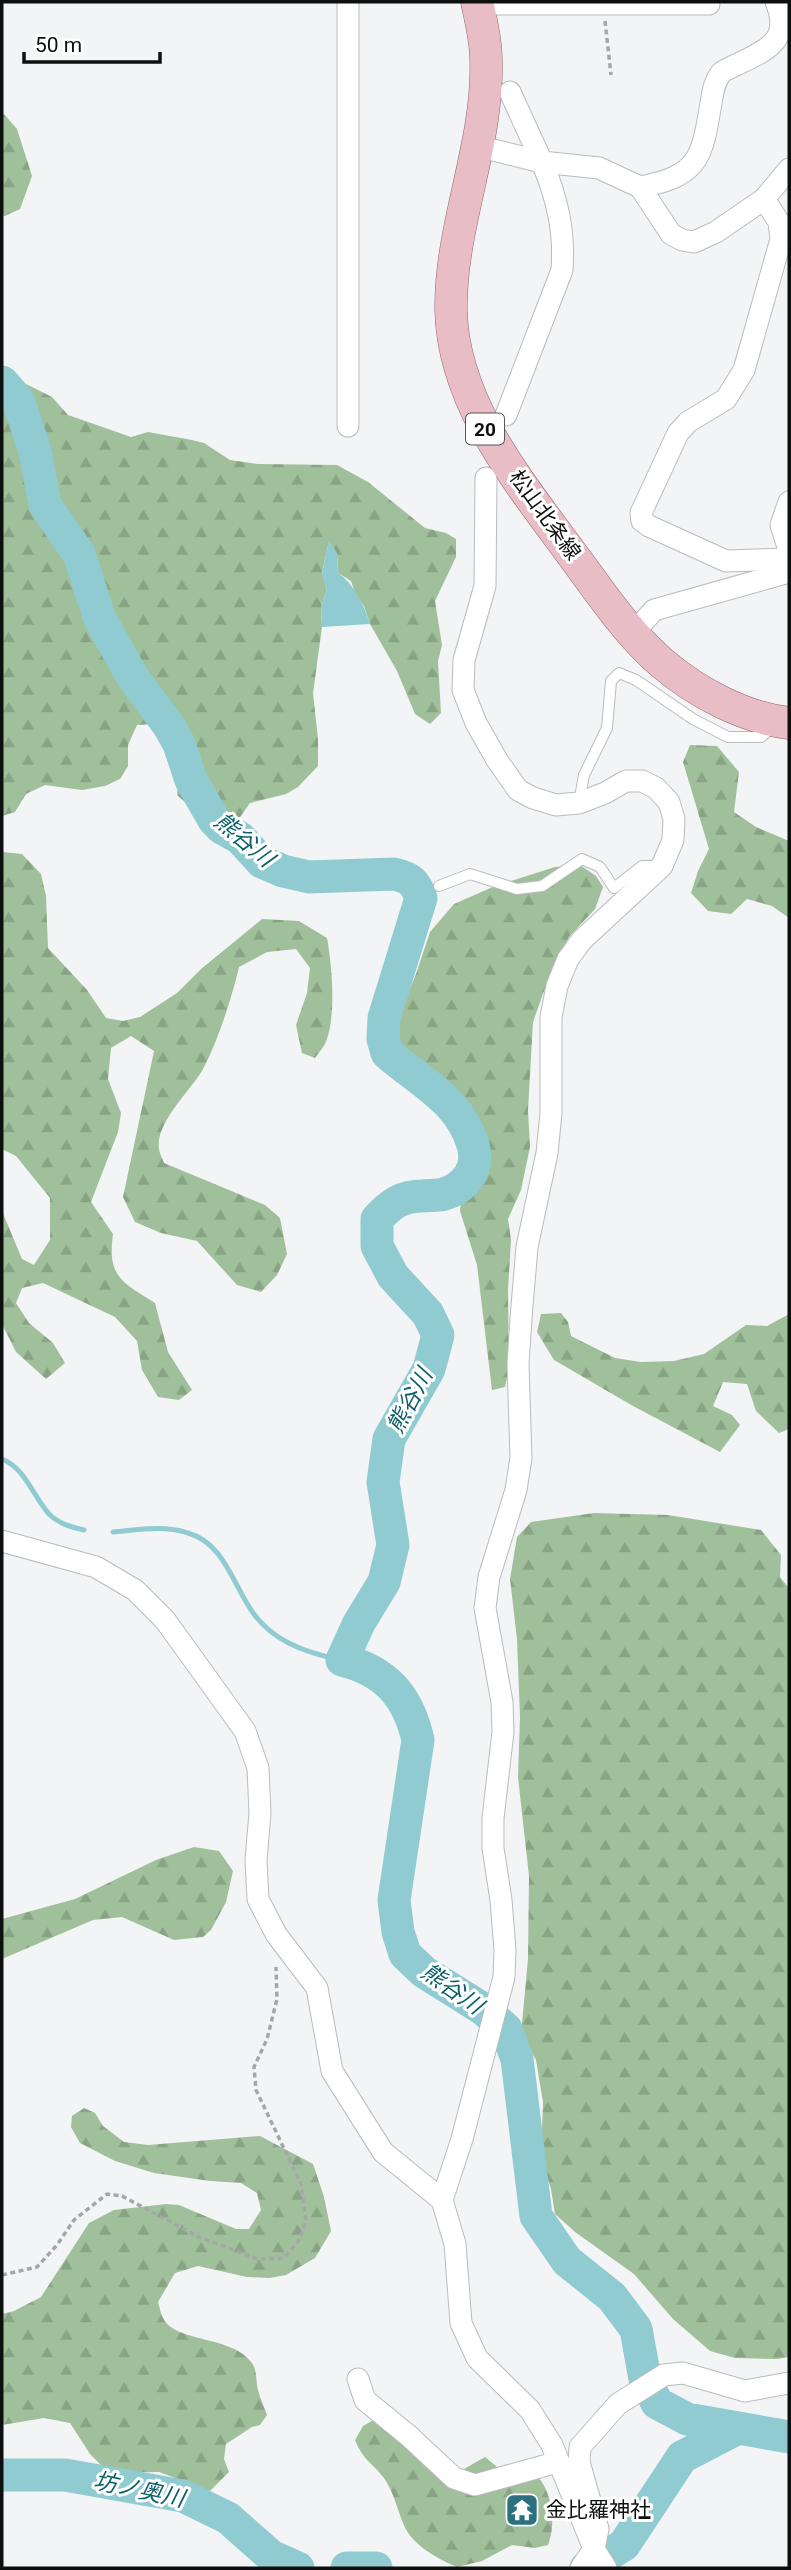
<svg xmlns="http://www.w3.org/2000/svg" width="791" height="2570" font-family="Roboto,'Noto Sans JP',sans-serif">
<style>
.forest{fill:url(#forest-firs)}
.water{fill:#90cbd2}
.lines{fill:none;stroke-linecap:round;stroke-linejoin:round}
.stream{stroke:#90cbd2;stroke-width:5}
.river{stroke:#90cbd2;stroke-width:33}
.service-casing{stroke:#babbbe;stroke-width:12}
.minor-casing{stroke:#babbbe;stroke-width:23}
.primary-casing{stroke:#93646d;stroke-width:33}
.path{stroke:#a4a6a7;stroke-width:3.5;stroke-dasharray:5 3.5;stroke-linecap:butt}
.service{stroke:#fff;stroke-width:10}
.minor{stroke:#fff;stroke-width:21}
.primary{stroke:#e9bdc6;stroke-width:32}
.labels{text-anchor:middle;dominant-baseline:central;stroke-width:6;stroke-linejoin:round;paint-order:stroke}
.shield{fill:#fff;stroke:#565757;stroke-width:2}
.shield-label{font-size:19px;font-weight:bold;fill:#0e0f0f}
.street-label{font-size:21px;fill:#0e0f0f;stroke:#fff}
.poi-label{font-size:21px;fill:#0e0f0f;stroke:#fff;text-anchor:start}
.water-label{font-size:23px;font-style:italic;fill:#0b6068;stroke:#fff}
</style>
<defs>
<pattern id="forest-firs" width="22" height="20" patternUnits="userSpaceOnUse" patternTransform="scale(1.75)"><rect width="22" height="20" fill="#a0c09b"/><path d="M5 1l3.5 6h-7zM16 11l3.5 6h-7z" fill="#89a484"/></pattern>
</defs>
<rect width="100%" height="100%" fill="#f2f4f6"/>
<g class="forest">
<path d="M2,112l15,17 15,47 -12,33 -15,7 -3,-1z"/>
<path d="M2,372l50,25 16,18 63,22 17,-5 44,8 12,3 26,17 28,4 79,1 31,17 57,46 21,5 10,6v18l-21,44 7,44 -4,16 3,52 -11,11 -15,-10 -18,-43 -27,-47 -6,-18 -7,-8 -6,-17 -13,-8 -1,-19 -8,-13 -7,32 5,17 -6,16 1,21 -9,66 5,46v27l-20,21 -12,7 -36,9 -12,17 -14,10 -23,-13 -24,-22 4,-38 -13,-26 -14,-7 -17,1 -9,20v21l-8,13 -15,7 -23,4 -37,-5 -19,9 -11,18 -13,4z"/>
<path d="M690,745l27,1 22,26 -5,40 22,15 33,14v77l-17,-12 -25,-7 -16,15 -23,-3 -17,-18 7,-22 11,-22 -26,-87z"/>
<path d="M2,852l20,2 19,20 5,22 2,52 39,42 19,28 17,3 17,-4 37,-24 24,-24 61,-50 37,2 28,17c5,27 9,75 0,101 -2,7 -8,13 -12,19l-13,-5 -6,-28 11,-32 3,-25 -14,-19 -29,3 -28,15c-7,30 -21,74 -36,102 -11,20 -48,54 -44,79 0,5 4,11 5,15l101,42 15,13 7,36 -10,21 -16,17 -24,-7 -40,-44 -36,-8 -26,-11 -12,-25 31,-146 -23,-15 -20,12 -3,31 13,34 -3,19 -27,70 22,32c-6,43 9,48 42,69l13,49 24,38 -13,10 -21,-3 -16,-27 -5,-29 -22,-24 -72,-34 -21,5 -6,15 13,20 24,20 12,20 -19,16 -30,-27 -14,-28v-113l20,48 12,6 16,-25v-42l-34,-42 -14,-7z"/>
<path d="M580,865l16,11 7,11 -8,22 -26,28 -19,37 -17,48 -5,88 2,37 -9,43 -13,29 3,21 -3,50 1,79 -4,18 -13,3 -15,-125 -17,-54 3,-45 -4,-30 -24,-42 -36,-41 -3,-29 20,-50 14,-42 24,-28 41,-18 60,-19z"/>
<path d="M561,1313l7,9 3,14 44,22 26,4 33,-1 30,-7 42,-29 21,1 22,-12v115l-10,4 -23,-22 -9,-27 -24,-2 -10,24 19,9 8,10 -20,27 -87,-46 -79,-46 -17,-28 4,-18z"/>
<path d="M594,1513l74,2 93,15 20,25 -1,22 9,11v769l-12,2 -42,-1 -25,-7 -37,-32 -39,-45 -59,-42 -20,-18 -4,-25 -10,-31 2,-56 -7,-42 -15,-26 7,-75 1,-83 -11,-99 2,-60 -3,-78 -7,-60 7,-42 14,-15z"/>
<path d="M194,1847l25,4 14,20 -7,31 -15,28 -8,7 -29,3 -52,-23 -29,3 -91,39v-40l73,-20 81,-39z"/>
<path d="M84,2108l11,5 8,13 21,16 24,3 112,-9 53,28 11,33 7,34 -16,27 -29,17 -16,3 -23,-1 -49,-11 -23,7 -17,29c2,5 2,11 5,16 12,25 69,17 89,45 5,7 4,19 6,27 2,8 6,17 9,25l-7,10 -8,2 -26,17 -2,15 5,13 -19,19 -51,-19 -50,1 -19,-19 -20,-31 -26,-5 -42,7v-111l12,-3 27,-14 48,-74 25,-13 52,-6 13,1 57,24h13l12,-19 -4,-17 -16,-10 -31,-2 -56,-8 -39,-12 -35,-18 -9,-16 1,-11z"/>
<path d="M382,2415l70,52 12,2 21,-12 11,9 7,11 29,-7c20,18 25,51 16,75l-13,3 -23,-3 -30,16 -25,6c-19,-8 -46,-22 -54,-44 -6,-15 -9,-30 -19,-45 -12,-16 -20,-16 -29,-38l8,-14z"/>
</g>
<path class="water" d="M329,540l8,14 1,19c16,11 26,31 32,51l-48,3 -1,-21 6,-16 -5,-16z"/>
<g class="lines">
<g class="stream">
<path d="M2,1459c23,9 31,37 47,55 10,10 22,13 35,16"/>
<path d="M113,1532c24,-2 51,-7 75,1 34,10 43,45 60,72 20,35 57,48 94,55"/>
</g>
<g class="river">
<path d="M2,382l16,18 17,51 10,54 34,49 21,65 32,57 37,50 10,18 12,36 23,40 8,8 18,10 22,24 21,9 26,6 85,-3c17,4 21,8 27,24l-37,120 -1,21 4,14c33,29 73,47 86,92 3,11 3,21 -4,31 -6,9 -14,15 -25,18 -6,2 -15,1 -21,2 -22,0 -32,8 -46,23v27l16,30 35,38 10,21 -9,34 -40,70 -6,43 10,63 -9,37 -25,41 -17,37c44,11 66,36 76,80l-24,160 4,32 7,22 19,18 59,37 23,20 11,30 19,157 31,45 45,36 24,32 9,50 12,24 30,16 102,18"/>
<path d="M2,2475h63l118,21 45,22 43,38 27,12"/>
<path d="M347,2568h29"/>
<path d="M586,2568l38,-23 58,-88 54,-28"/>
</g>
<defs>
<g id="service">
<path d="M579,803l5,-28 23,-47 4,-47 8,-8 17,7 57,39 35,18h33l13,-11"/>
<path d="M439,886l31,-12 47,15 25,-3 40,-27 18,8 14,21 28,-22h17"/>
</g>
<g id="minor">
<path d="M478,4h231"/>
<path d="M510,92l32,70 57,6 41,19 31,47 11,6 12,2 22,-10 48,-33 25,-30"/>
<path d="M477,146l65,16c15,36 23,69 20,108l-56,145"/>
<path d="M640,187c59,-11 62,-29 71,-84 2,-11 3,-21 10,-30 5,-4 13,-7 19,-10 30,-14 51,-25 36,-61"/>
<path d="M764,199l15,23 2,17 -37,131 -18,29 -38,23 -10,11 -37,80 1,8 7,5 77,35 63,-2"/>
<path d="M348,426v-424"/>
<path d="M789,502l-8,23 8,25"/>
<path d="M633,633l21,-23 135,-38"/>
<path d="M2,1541l94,26 39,23 30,30 80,111 13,37 2,45 -4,47 2,39 18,35 41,54 15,83 51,81 59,48 13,44 6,79 16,35 53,52 22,35 42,104 12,19"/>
<path d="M442,2200l20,-61 42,-162 1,-27 -4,-50 -8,-52v-30l10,-86 -1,-30 -17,-94 4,-31 27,-87 5,-32 -3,-94 3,-46 6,-71 20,-94 4,-40v-96l6,-31 11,-27 14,-19 80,-74 11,-26 1,-21 -5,-17 -13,-14 -14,-7h-16l-21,12 -26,10 -23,2 -23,-7 -15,-8 -21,-30 -21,-37 -13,-33 1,-30 21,-74 1,-108"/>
<path d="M358,2379l7,21 44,36 45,42 21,7 83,-23"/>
<path d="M581,2568l13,-19 4,-20 -19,-67 1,-15 38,-43 46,-29 19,-2 62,18 44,-8"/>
</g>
<path id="primary" d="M477,2c4,19 9,38 9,57 3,85 -36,166 -35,251 2,95 70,174 123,247 27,36 53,76 88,106 34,29 82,55 127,60"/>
</defs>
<use href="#service" class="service-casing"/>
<use href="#minor" class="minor-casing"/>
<use href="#primary" class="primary-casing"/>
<g class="path">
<path d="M605,21l6,54"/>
<path d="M2,2275l35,-8 20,-22 17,-25 33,-26 15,2 77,41 59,22 26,-1 15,-18 7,-19 -5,-37 -45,-94 -2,-23 13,-28 10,-40 -1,-32"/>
</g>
<use href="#service" class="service"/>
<use href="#minor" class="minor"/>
<use href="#primary" class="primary"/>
</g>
<defs>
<symbol id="temple-square" viewBox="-11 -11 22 22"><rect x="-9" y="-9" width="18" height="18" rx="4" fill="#2a707e" stroke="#fff"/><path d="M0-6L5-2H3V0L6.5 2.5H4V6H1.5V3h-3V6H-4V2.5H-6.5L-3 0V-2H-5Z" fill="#fff"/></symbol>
</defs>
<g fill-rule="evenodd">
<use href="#temple-square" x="503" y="2491" width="38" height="38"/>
</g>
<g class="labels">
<rect class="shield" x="466" y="413.5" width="38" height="31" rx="5"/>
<g class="shield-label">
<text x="485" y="429">20</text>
</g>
<g class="street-label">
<text transform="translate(545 515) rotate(54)">松山北条線</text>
</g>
<g class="poi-label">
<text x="546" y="2510">金比羅神社</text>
</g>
<g class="water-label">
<text transform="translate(244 840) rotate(40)">熊谷川</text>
<text transform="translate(410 1401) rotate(-62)">熊谷川</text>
<text transform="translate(452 1989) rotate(35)">熊谷川</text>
<text transform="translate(139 2490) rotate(12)">坊ノ奥川</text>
</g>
</g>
<rect width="791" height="2570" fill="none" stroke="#0e0f0f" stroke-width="7"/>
<path d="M24 52v10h136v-10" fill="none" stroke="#0e0f0f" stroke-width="3.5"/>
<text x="35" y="52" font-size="21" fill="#0e0f0f" stroke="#ffffff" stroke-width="5" paint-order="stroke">50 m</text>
</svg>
